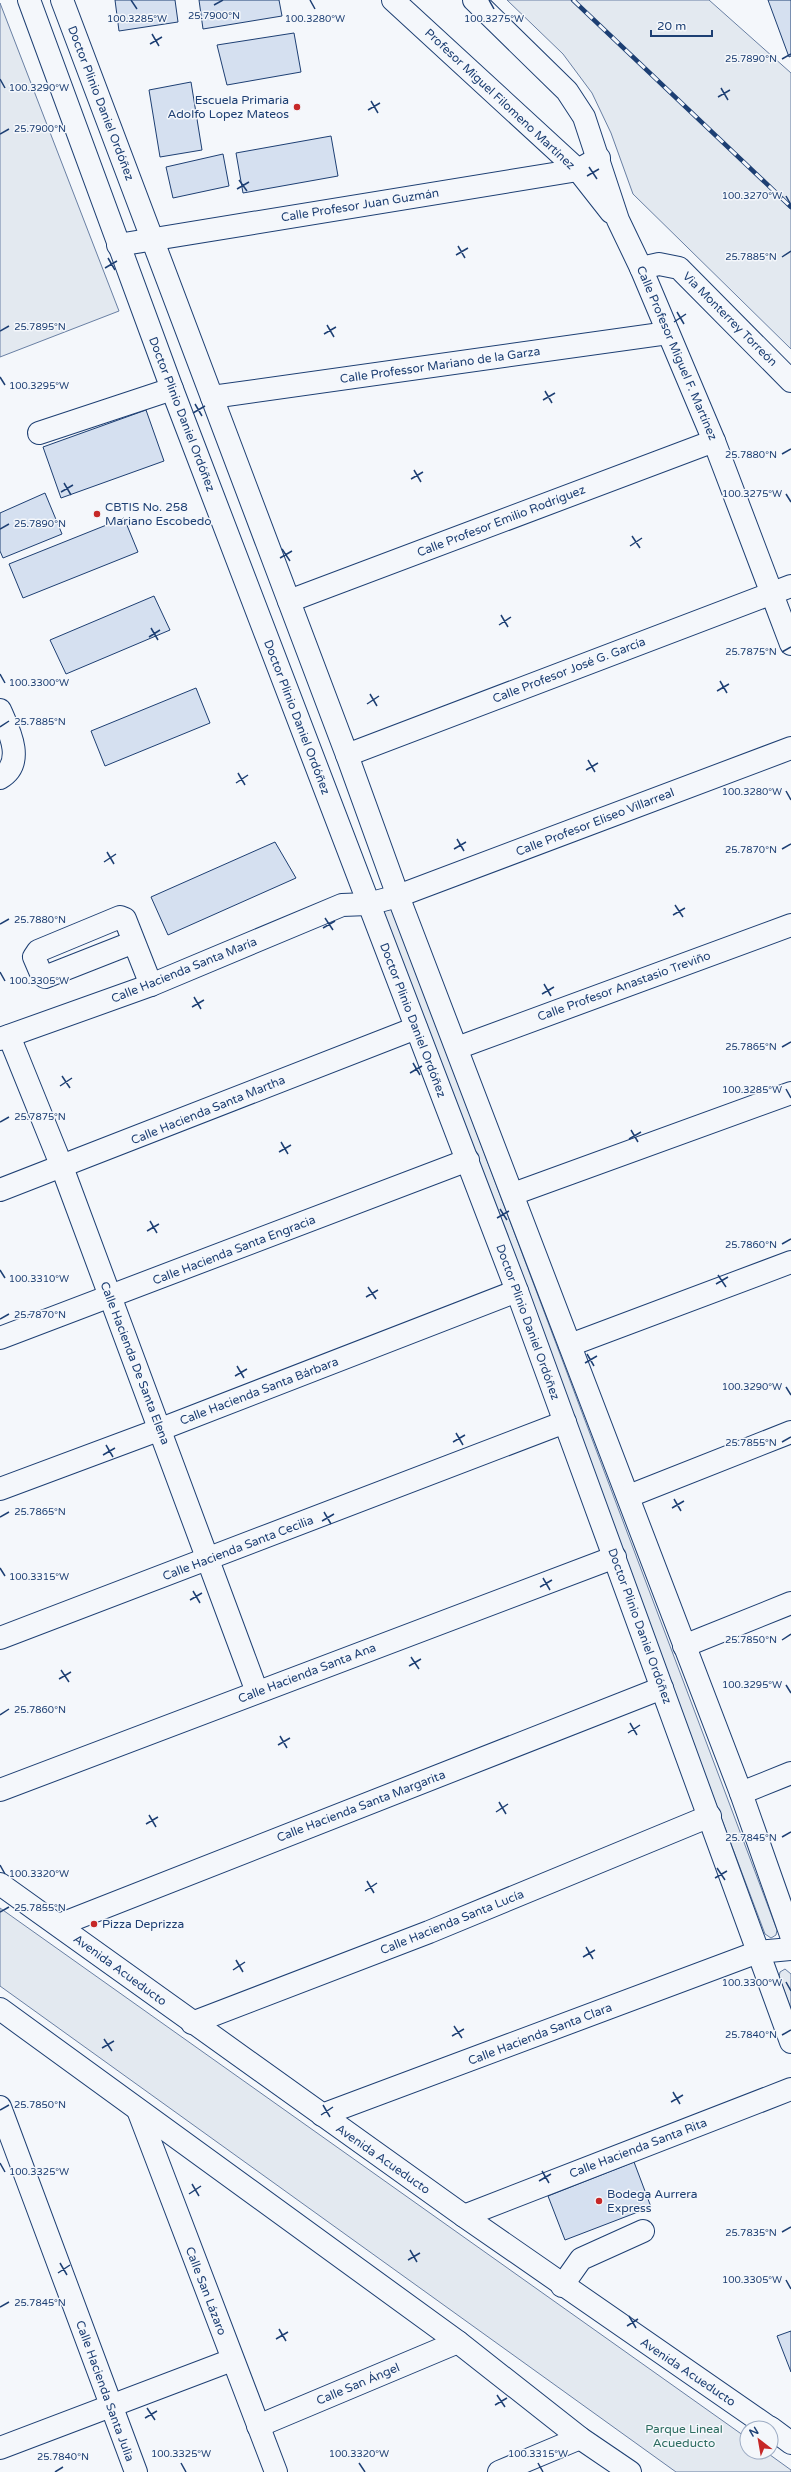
<svg xmlns="http://www.w3.org/2000/svg" width="791" height="2472" font-family="'Varela Round',sans-serif">
<style>
.green{fill:#e3e9f0;stroke:#687fa3}
.building{fill:#d5e0f0;stroke:#1d3f73}
.lines{fill:none;stroke-linecap:round;stroke-linejoin:round}
.minor-casing{stroke:#1d3f73;stroke-width:24}
.major-casing{stroke:#1d3f73;stroke-width:24}
.minor{stroke:#f4f7fb;stroke-width:22}
.major{stroke:#f4f7fb;stroke-width:22}
.rail-casing{stroke:#1d3f73;stroke-width:4.5}
.rail{stroke:#f4f7fb;stroke-width:3;stroke-dasharray:9;stroke-linecap:butt}
.ticks{fill:none;stroke:#1d3f73;stroke-width:1.5}
.poi-dot{fill:#c62828;stroke:#f4f7fb;stroke-width:1.5}
.labels{text-anchor:middle;dominant-baseline:central;stroke-width:3;stroke-linejoin:round;paint-order:stroke}
.street-label{font-size:12px;fill:#1d3f73;stroke:#f4f7fb}
.poi-label{font-size:12px;fill:#1d3f73;stroke:#f4f7fb;text-anchor:start}
.park-label{font-size:12px;fill:#2c6c60;stroke:#f4f7fb}
.ticks-label{font-size:10px;text-anchor:middle;fill:#1d3f73;stroke:#f4f7fb;stroke-width:3;stroke-linejoin:round;paint-order:stroke}
</style>
<rect width="100%" height="100%" fill="#f4f7fb"/>
<g class="green">
<path d="M507,0h202l82,73v276l-158,-155 -22,-61 -19,-40 -29,-39z"/>
<path d="M0,3l119,308 -119,46z"/>
<path d="M392,908l385,1022 -1,5 -5,3 -6,-4 -385,-1021v-4z"/>
<path d="M0,1908l747,530v14h19l25,18v2h-115l-676,-486z"/>
<path d="M785,1969l6,5v35l-12,-32 1,-5z"/>
</g>
<g class="building">
<path d="M115,0h60l3,22 -59,9z"/>
<path d="M199,0h80l3,16 -79,13z"/>
<path d="M768,0h23v56l-2,1z"/>
<path d="M294,33l7,39 -74,13 -10,-40z"/>
<path d="M191,82l11,68 -42,7 -11,-67z"/>
<path d="M331,136l7,40 -95,17 -7,-40z"/>
<path d="M223,154l6,32 -56,12 -7,-31z"/>
<path d="M146,410l18,51 -103,37 -18,-51z"/>
<path d="M45,493l17,41 -59,24 -3,-7v-38z"/>
<path d="M124,518l14,34 -115,46 -14,-34z"/>
<path d="M154,596l16,34 -104,44 -16,-34z"/>
<path d="M196,688l14,35 -105,43 -14,-35z"/>
<path d="M275,842l21,36 -128,57 -17,-38z"/>
<path d="M634,2162l17,45 -86,33 -17,-44z"/>
<path d="M791,2331v41l-14,-36z"/>
</g>
<g class="lines">
<defs>
<g id="minor">
<path d="M29,0l143,389 345,902 274,751"/>
<path d="M62,0l285,755 51,141 343,897 50,142"/>
<path d="M393,0l185,170 33,42"/>
<path d="M474,0l93,91 17,26 34,103 23,48 73,173 77,203"/>
<path d="M118,245l460,-75 21,-12"/>
<path d="M641,268l18,-4 20,4 112,113"/>
<path d="M212,397l456,-64"/>
<path d="M39,433l133,-44"/>
<path d="M289,601l425,-160"/>
<path d="M0,710c9,20 26,53 0,68"/>
<path d="M347,755l444,-169"/>
<path d="M134,942l-89,35 -5,-6 -6,-14 4,-6 82,-34 5,2 26,66"/>
<path d="M9,1036l53,131 195,525"/>
<path d="M0,1039l151,-54 191,-80 26,-1 30,-8 393,-148"/>
<path d="M457,1048l334,-123"/>
<path d="M0,1190l416,-162"/>
<path d="M513,1194l278,-101"/>
<path d="M0,1338l468,-178"/>
<path d="M570,1345l221,-83"/>
<path d="M0,1489l161,-60 356,-138"/>
<path d="M629,1496l162,-64"/>
<path d="M0,1638l565,-216"/>
<path d="M684,1646l107,-43"/>
<path d="M0,1790l615,-233"/>
<path d="M741,1793l50,-20"/>
<path d="M59,1925l603,-237"/>
<path d="M192,2023l237,-91 281,-116"/>
<path d="M0,2107l136,365"/>
<path d="M138,2110l138,362"/>
<path d="M322,2115l436,-163 33,-3"/>
<path d="M464,2216l327,-127"/>
<path d="M562,2286l19,-27 62,-28"/>
<path d="M258,2426l200,-84"/>
<path d="M0,2448l232,-88"/>
<path d="M499,2472l81,-34"/>
</g>
<g id="major">
<path d="M0,1884l464,332 306,212"/>
<path d="M0,2009l458,333 122,96 50,34"/>
<path d="M771,2428l20,15"/>
</g>
</defs>
<use href="#minor" class="minor-casing"/>
<use href="#major" class="major-casing"/>
<use href="#minor" class="minor"/>
<use href="#major" class="major"/>
<defs>
<path id="rail" d="M573,0l218,207"/>
</defs>
<use href="#rail" class="rail-casing"/>
<use href="#rail" class="rail"/>
</g>
<path class="ticks" d="M131,0l6,9M310,0l5,9M489,0l5,9M214,5l9,-5M152,34l7,12M150,44l12,-7M782,59l9,-5M0,79l5,9M721,88l7,12M718,97l12,-7M371,101l7,12M368,110l12,-7M0,134l9,-5M589,167l8,12M587,176l12,-7M239,180l8,11M237,189l12,-7M786,196l5,9M458,246l7,12M456,255l12,-7M782,257l9,-6M108,258l7,12M105,268l12,-7M677,312l7,12M674,322l12,-8M327,325l7,12M0,331l9,-5M324,334l12,-7M0,377l5,8M545,391l7,12M543,400l12,-7M195,404l7,12M193,413l12,-7M782,454l9,-5M414,470l7,12M411,479l12,-7M64,483l7,12M61,492l12,-7M786,494l5,8M0,529l9,-5M632,536l8,12M630,546l12,-8M282,549l8,12M280,558l12,-7M501,615l7,12M499,625l12,-8M151,628l7,12M149,637l11,-7M782,652l9,-5M0,674l5,9M720,681l7,12M717,691l12,-7M370,694l7,12M367,704l12,-8M0,727l9,-6M588,760l7,12M586,770l12,-7M238,773l7,12M236,783l12,-8M786,791l5,9M457,839l7,12M454,849l12,-7M782,849l9,-5M107,852l7,12M104,862l12,-8M675,905l8,12M673,915l12,-7M325,918l8,12M0,924l9,-5M323,928l12,-7M0,972l5,9M544,984l7,12M542,994l12,-7M194,997l7,12M192,1007l12,-7M782,1047l9,-5M413,1063l7,12M410,1073l12,-7M62,1076l8,12M60,1086l12,-8M786,1089l5,9M0,1122l9,-5M631,1130l7,12M629,1139l12,-7M281,1142l7,12M279,1152l12,-7M500,1209l7,11M497,1218l12,-7M150,1221l7,12M147,1231l12,-7M782,1244l9,-5M0,1270l5,8M718,1275l8,12M716,1284l12,-7M368,1287l8,12M366,1297l12,-7M0,1319l9,-5M587,1354l7,12M585,1363l12,-7M237,1366l7,12M235,1376l12,-7M786,1387l5,8M456,1433l7,12M453,1442l12,-7M782,1442l9,-5M106,1445l7,12M103,1455l12,-7M674,1499l7,12M672,1508l12,-7M324,1512l7,12M0,1517l9,-5M322,1521l12,-7M0,1568l5,8M543,1578l7,12M540,1587l12,-7M193,1591l7,12M190,1600l12,-7M782,1640l9,-6M411,1657l8,12M409,1666l12,-7M61,1670l8,12M59,1679l12,-7M786,1685l5,8M0,1715l9,-6M630,1723l7,12M628,1733l12,-8M280,1736l7,12M278,1745l12,-7M499,1802l7,12M496,1812l12,-8M149,1815l7,12M146,1824l12,-7M782,1837l9,-5M0,1865l5,9M717,1868l8,12M715,1878l12,-7M367,1881l7,12M365,1891l12,-8M0,1912l9,-5M586,1947l7,12M583,1957l12,-7M236,1960l7,12M233,1970l12,-8M786,1982l5,9M454,2026l8,12M782,2035l9,-5M452,2036l12,-7M104,2039l8,12M102,2048l12,-7M673,2092l7,12M671,2102l12,-7M323,2105l7,12M0,2110l9,-5M321,2115l12,-8M0,2163l5,9M542,2171l7,12M539,2181l12,-7M192,2184l7,12M189,2194l12,-8M782,2232l9,-5M410,2250l7,12M408,2260l12,-7M60,2263l7,12M58,2273l12,-8M786,2280l5,9M0,2307l9,-5M629,2316l7,12M627,2326l11,-7M279,2329l7,12M276,2339l12,-7M497,2395l8,12M495,2405l12,-7M147,2408l8,12M145,2418l12,-7M181,2463l5,9M359,2463l6,9M538,2463l5,9M55,2472l8,-5"/>
<g class="poi-dot">
<circle cx="297" cy="107" r="4"/>
<circle cx="97" cy="514" r="4"/>
<circle cx="94" cy="1924" r="4"/>
<circle cx="599" cy="2201" r="4"/>
</g>
<g class="labels">
<g class="street-label">
<text transform="translate(500 99) rotate(43)">Profesor Miguel Filomeno Martínez</text>
<text transform="translate(101 103) rotate(69)">Doctor Plinio Daniel Ordóñez</text>
<text transform="translate(360 205) rotate(-9)">Calle Profesor Juan Guzmán</text>
<text transform="translate(730 319) rotate(45)">Via Monterrey Torreón</text>
<text transform="translate(677 353) rotate(67)">Calle Profesor Miguel F. Martínez</text>
<text transform="translate(440 365) rotate(-8)">Calle Professor Mariano de la Garza</text>
<text transform="translate(182 414) rotate(69)">Doctor Plinio Daniel Ordóñez</text>
<text transform="translate(501 521) rotate(-21)">Calle Profesor Emilio Rodríguez</text>
<text transform="translate(569 670) rotate(-21)">Calle Profesor José G. García</text>
<text transform="translate(297 717) rotate(69)">Doctor Plinio Daniel Ordóñez</text>
<text transform="translate(595 822) rotate(-21)">Calle Profesor Eliseo Villarreal</text>
<text transform="translate(184 970) rotate(-22)">Calle Hacienda Santa María</text>
<text transform="translate(624 986) rotate(-20)">Calle Profesor Anastasio Treviño</text>
<text transform="translate(413 1020) rotate(69)">Doctor Plinio Daniel Ordóñez</text>
<text transform="translate(208 1110) rotate(-22)">Calle Hacienda Santa Martha</text>
<text transform="translate(234 1250) rotate(-21)">Calle Hacienda Santa Engracia</text>
<text transform="translate(528 1322) rotate(70)">Doctor Plinio Daniel Ordóñez</text>
<text transform="translate(135 1363) rotate(69)">Calle Hacienda De Santa Elena</text>
<text transform="translate(259 1391) rotate(-21)">Calle Hacienda Santa Bárbara</text>
<text transform="translate(238 1548) rotate(-21)">Calle Hacienda Santa Cecilia</text>
<text transform="translate(640 1626) rotate(70)">Doctor Plinio Daniel Ordóñez</text>
<text transform="translate(307 1673) rotate(-21)">Calle Hacienda Santa Ana</text>
<text transform="translate(361 1806) rotate(-21)">Calle Hacienda Santa Margarita</text>
<text transform="translate(452 1922) rotate(-22)">Calle Hacienda Santa Lucía</text>
<text transform="translate(120 1970) rotate(36)">Avenida Acueducto</text>
<text transform="translate(540 2034) rotate(-21)">Calle Hacienda Santa Clara</text>
<text transform="translate(638 2148) rotate(-21)">Calle Hacienda Santa Rita</text>
<text transform="translate(383 2159) rotate(35)">Avenida Acueducto</text>
<text transform="translate(206 2291) rotate(69)">Calle San Lázaro</text>
<text transform="translate(688 2372) rotate(34)">Avenida Acueducto</text>
<text transform="translate(358 2384) rotate(-23)">Calle San Ángel</text>
<text transform="translate(105 2391) rotate(70)">Calle Hacienda Santa Julia</text>
</g>
<g class="poi-label">
<text x="289" y="100" text-anchor="end">Escuela Primaria<tspan x="289" dy="14">Adolfo Lopez Mateos</tspan></text>
<text x="105" y="507">CBTIS No. 258<tspan x="105" dy="14">Mariano Escobedo</tspan></text>
<text x="102" y="1924">Pizza Deprizza</text>
<text x="607" y="2194">Bodega Aurrera<tspan x="607" dy="14">Express</tspan></text>
</g>
<g class="park-label">
<text x="684" y="2429">Parque Lineal<tspan x="684" dy="14">Acueducto</tspan></text>
</g>
</g>
<g class="ticks-label">
<text x="214" y="19">25.7900°N</text>
<text x="315" y="22">100.3280°W</text>
<text x="137" y="22">100.3285°W</text>
<text x="494" y="22">100.3275°W</text>
<text x="751" y="62">25.7890°N</text>
<text x="39" y="91">100.3290°W</text>
<text x="40" y="132">25.7900°N</text>
<text x="752" y="199">100.3270°W</text>
<text x="751" y="260">25.7885°N</text>
<text x="40" y="330">25.7895°N</text>
<text x="39" y="389">100.3295°W</text>
<text x="751" y="458">25.7880°N</text>
<text x="752" y="497">100.3275°W</text>
<text x="40" y="527">25.7890°N</text>
<text x="751" y="655">25.7875°N</text>
<text x="39" y="686">100.3300°W</text>
<text x="40" y="725">25.7885°N</text>
<text x="752" y="795">100.3280°W</text>
<text x="751" y="853">25.7870°N</text>
<text x="40" y="923">25.7880°N</text>
<text x="39" y="984">100.3305°W</text>
<text x="751" y="1050">25.7865°N</text>
<text x="752" y="1093">100.3285°W</text>
<text x="40" y="1120">25.7875°N</text>
<text x="751" y="1248">25.7860°N</text>
<text x="39" y="1282">100.3310°W</text>
<text x="40" y="1318">25.7870°N</text>
<text x="752" y="1390">100.3290°W</text>
<text x="751" y="1446">25.7855°N</text>
<text x="40" y="1515">25.7865°N</text>
<text x="39" y="1580">100.3315°W</text>
<text x="751" y="1643">25.7850°N</text>
<text x="752" y="1688">100.3295°W</text>
<text x="40" y="1713">25.7860°N</text>
<text x="751" y="1841">25.7845°N</text>
<text x="39" y="1877">100.3320°W</text>
<text x="40" y="1911">25.7855°N</text>
<text x="752" y="1986">100.3300°W</text>
<text x="751" y="2038">25.7840°N</text>
<text x="40" y="2108">25.7850°N</text>
<text x="39" y="2175">100.3325°W</text>
<text x="751" y="2236">25.7835°N</text>
<text x="752" y="2283">100.3305°W</text>
<text x="40" y="2306">25.7845°N</text>
<text x="181" y="2457">100.3325°W</text>
<text x="359" y="2457">100.3320°W</text>
<text x="538" y="2457">100.3315°W</text>
<text x="63" y="2460">25.7840°N</text>
</g>
<g transform="translate(759 2440) rotate(329)"><circle r="19" fill="#f4f7fb" stroke="#9eadc5"/>
<path d="M0-3L7 15L0 10L-7 15Z" fill="#c62828"/>
<text y="-6" font-size="11" font-weight="bold" text-anchor="middle" fill="#1d3f73">N</text>
</g>
<path d="M651 30v6h61v-6" fill="none" stroke="#1d3f73" stroke-width="2"/>
<text x="657" y="30" font-size="12" fill="#1d3f73" stroke="#f4f7fb" stroke-width="3" paint-order="stroke">20 m</text>
</svg>
